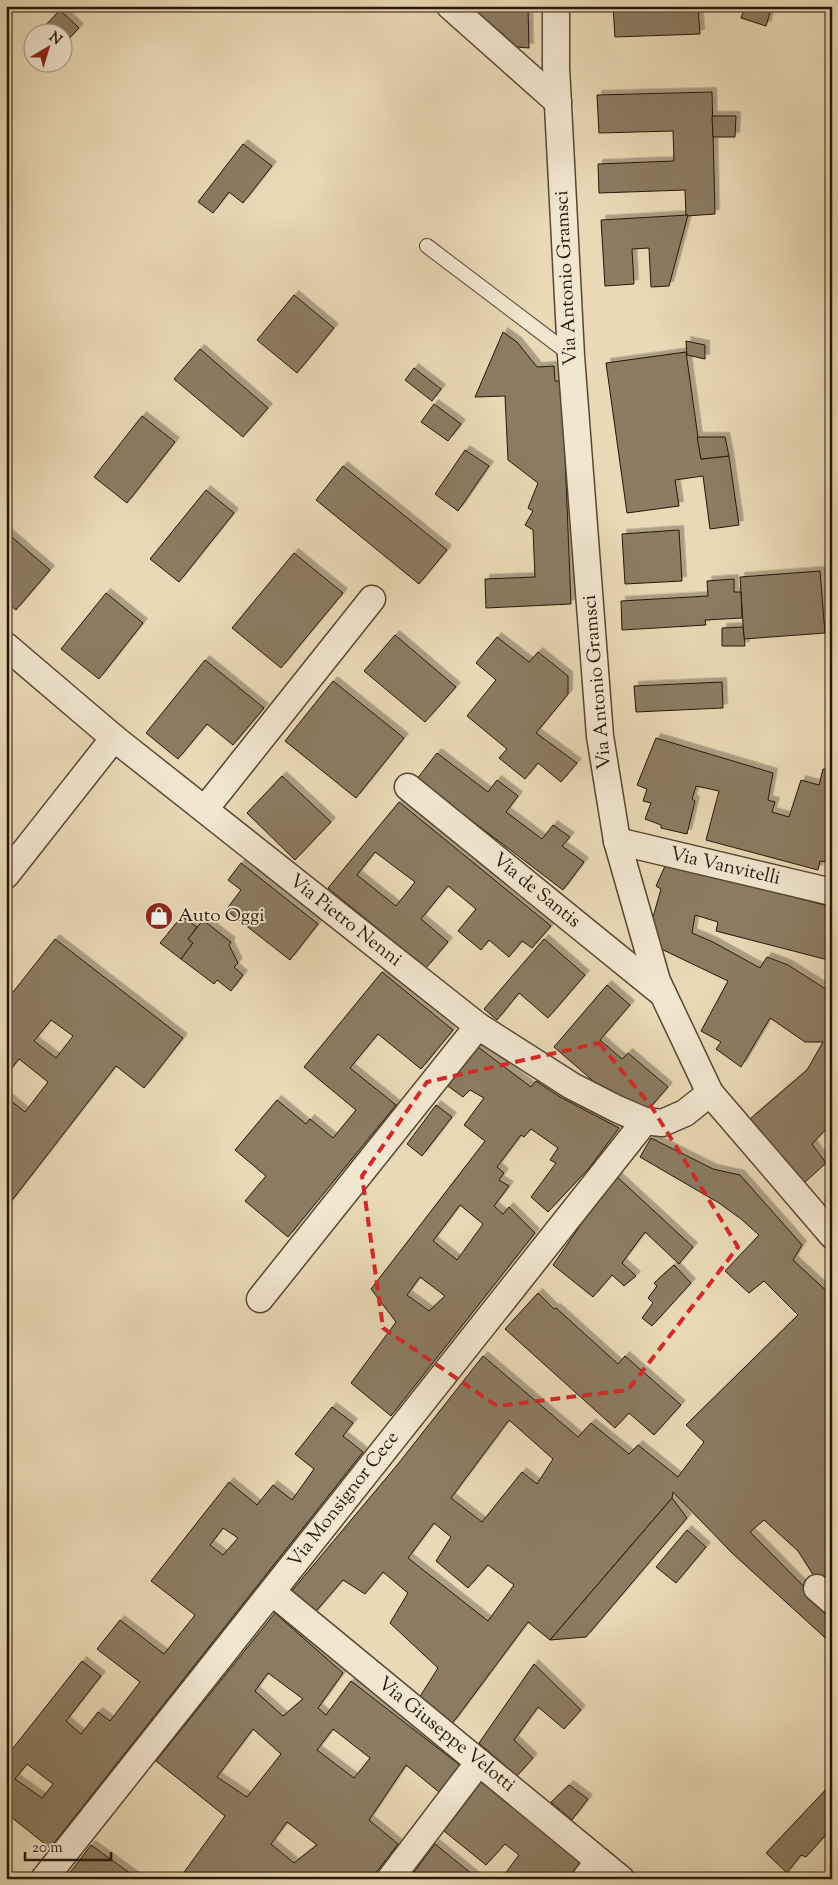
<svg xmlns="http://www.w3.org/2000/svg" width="838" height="1885" font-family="'Sorts Mill Goudy',serif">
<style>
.building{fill:#8b7b62;stroke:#261606;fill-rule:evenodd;filter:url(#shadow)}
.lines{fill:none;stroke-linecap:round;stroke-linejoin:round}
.service-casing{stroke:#574732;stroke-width:16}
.minor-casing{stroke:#574732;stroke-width:29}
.service{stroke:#f1e6d0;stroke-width:14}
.minor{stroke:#f1e6d0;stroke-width:26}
.marked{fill:none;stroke:#d62828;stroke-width:4;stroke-dasharray:10 6;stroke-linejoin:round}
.labels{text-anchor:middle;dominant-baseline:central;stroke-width:4;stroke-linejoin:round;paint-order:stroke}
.street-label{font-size:19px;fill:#261606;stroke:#f1e6d0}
.poi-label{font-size:19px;fill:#261606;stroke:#f1e6d0;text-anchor:start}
</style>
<defs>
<filter id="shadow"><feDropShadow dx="4.5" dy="-4.5" stdDeviation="0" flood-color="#0004"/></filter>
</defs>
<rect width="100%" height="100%" fill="#e9d9b6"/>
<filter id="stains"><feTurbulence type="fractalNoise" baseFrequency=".004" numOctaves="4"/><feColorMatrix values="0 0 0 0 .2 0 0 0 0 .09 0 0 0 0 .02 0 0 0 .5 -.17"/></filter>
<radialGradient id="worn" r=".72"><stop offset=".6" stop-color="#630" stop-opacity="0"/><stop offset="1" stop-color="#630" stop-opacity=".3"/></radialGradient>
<g class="building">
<path d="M471,6h57l1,42 -12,-1z"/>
<path d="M613,6h85l2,28 -85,3z"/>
<path d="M745,6h27l-6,20 -25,-8z"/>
<path d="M60,10l19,18 -17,18v-14h-19l-2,-2z"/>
<path d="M712,92l3,122 -29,2 -1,-26 -86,3 -1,-29 76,-3 -1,-30 -74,2 -2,-38z"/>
<path d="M712,116h24l-1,21h-22z"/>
<path d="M243,144l29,22 -29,37 -14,-11 -16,21 -15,-11z"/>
<path d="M688,215l-19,71 -18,1 -2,-39 -17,1 2,35 -29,2 -4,-66z"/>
<path d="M294,295l40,33 -37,45 -40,-33z"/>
<path d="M503,332l14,10 20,25 17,-1 1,15h7l9,223 -85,4 -1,-29 50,-2 -2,-47 -8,-5 8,-14 -5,-3 10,-25 -30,-23 -3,-64 -30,1z"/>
<path d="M686,341l19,4v14l-18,-4z"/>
<path d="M200,349l68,59 -25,29 -69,-58z"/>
<path d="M686,352l15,107 28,-3 10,69 -29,4 -7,-53 -28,4 4,26 -52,7 -21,-150z"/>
<path d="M414,368l27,21 -9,12 -27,-21z"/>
<path d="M434,404l27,20 -13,17 -27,-19z"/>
<path d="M142,416l33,26 -48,61 -33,-26z"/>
<path d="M697,437h28l4,19 -28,3z"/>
<path d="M465,450l24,16 -31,45 -23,-17z"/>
<path d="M343,466l104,84 -28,34 -103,-84z"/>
<path d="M206,490l28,23 -55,69 -29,-23z"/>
<path d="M679,530l3,51 -57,3 -3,-50z"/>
<path d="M6,532l44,38 -34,40 -10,-8z"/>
<path d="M294,553l49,40 -62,75 -49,-40z"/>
<path d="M820,571l5,62 -81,6 -4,-62z"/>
<path d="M734,579v13h7l1,26 -37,2 1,5 -84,5 -1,-29 87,-5 -1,-15z"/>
<path d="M106,593l37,30 -44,56 -38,-30z"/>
<path d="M743,627l2,19h-23v-18z"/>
<path d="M395,635l61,52 -31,35 -61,-51z"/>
<path d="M497,637l32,25 9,-10 30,24v18l-32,39 41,30 -16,19 -23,-19 -13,16 -26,-21 8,-9 -40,-33 29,-36 -20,-17z"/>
<path d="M205,660l59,48 -31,37 -26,-21 -29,35 -32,-26z"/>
<path d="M333,681l71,57 -48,60 -71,-57z"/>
<path d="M722,682l1,26 -87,4 -2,-26z"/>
<path d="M656,738l117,35 -5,27 7,2 -3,10 17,5 12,-37 18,5 4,-16 9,1v93l-12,-2 -2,9 -112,-30 13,-49 -23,-5 -4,13 3,2 -8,33 -26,-6v-3l-16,-6 6,-16 -8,-2 4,-12 -10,-4z"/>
<path d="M437,753l51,39 9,-12 21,16 -12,16 36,27 11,-14 17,12 -8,9 22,16 -21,28 -146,-111z"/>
<path d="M282,776l49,46 -36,38 -48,-47z"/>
<path d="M399,802l152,124 -19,22 -10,-7 -13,16 -20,-17 -8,10 -23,-19 18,-22 -28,-23 -27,33 27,23 -22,26 -98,-80zM375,852l40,30 -19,24 -39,-31z"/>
<path d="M241,863l77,61 -28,36 -64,-50 15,-20 -13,-10z"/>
<path d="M666,864l166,43v54l-116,-30 2,-9 -23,-7 -3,18 21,9 47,26 7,-11 21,8 44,28v114l-3,2 3,3v11l-20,21 14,19 -22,20 -54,-64 57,-49 16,-28h-18l-35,-24 -29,49 -25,-18 5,-7 -20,-11 27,-50 -71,-34 -4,-30 8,-28 -5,-3z"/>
<path d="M182,916l15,11 -9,12 5,4 -12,16 -21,-16z"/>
<path d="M203,920l28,22 -2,3 9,18 -4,4 9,8 -12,16 -14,-11 -3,4 -33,-25 12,-16 -5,-4z"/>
<path d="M55,939l128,99 -39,50 -28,-22 -110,142v-111l19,15 23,-30 -29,-23 -13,16v-74zM51,1020l22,16 -17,22 -22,-17z"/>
<path d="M544,939l41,36 -37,43 -29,-25 -22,27 -13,-11z"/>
<path d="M382,972l71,58 -32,39 -43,-35 -28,34 46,37 -108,132 -43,-36 21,-25 -31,-26 42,-50 29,24 4,-5 23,19 23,-28 -52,-43z"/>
<path d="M607,985l23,20 -30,35 22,19 6,-6 40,34 -19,22 -50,-23 -45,-39z"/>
<path d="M474,1044l57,43 5,-6 24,16 59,31 -30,40 -41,44 -17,-15 25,-34 -6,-3 8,-12 -27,-19 -7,8 -3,-2 -24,32 7,6 -5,7 10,6 -15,20 9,8 6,-7 26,26 -144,183 -40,-33 45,-61 -25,-33 114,-148 -21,-16 20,-27 -14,-8 -7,7 -22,-16zM460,1205l23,19 -26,36 -24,-19zM420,1277l25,19 -16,15 -22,-16z"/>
<path d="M436,1105l16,12 -30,39 -15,-12z"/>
<path d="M651,1138l62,31 27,6 62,70 -9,15 39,36v184l-7,6 7,6v98l-20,-17 -14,-22 -34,-31 -14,12 82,83v29l-100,-91 -59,-61 -1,6 -122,142 -22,-18 -76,102 -33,-26 19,-30 -48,-45 18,-30 -25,-21 -18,22 -22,-14 -30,35 -23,-22 108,-129 85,-108 95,81 13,-14 38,31 9,-9 40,32 26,-35 -18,-17 112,-110 -34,-34 -15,12 -24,-22 34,-36 -18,-16 -22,-16 -79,-46zM509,1420l44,39 -16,25 -15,-12 -40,50 -31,-24zM434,1523l17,14 -15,24 32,27 20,-23 26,20 -26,36 -80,-63z"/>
<path d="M615,1175l78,72 -14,17 -34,-32 -23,31 14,13 -12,10 -12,-11 -19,22 -40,-32z"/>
<path d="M832,1193v16l-7,-9z"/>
<path d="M674,1265l17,18 -39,43 -10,-8 11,-15 -5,-5 9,-12 -3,-3z"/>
<path d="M538,1293l16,16 2,-1 62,56 7,-8 56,49 -27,30 -25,-22 -14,15 -110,-99z"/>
<path d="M332,1407l21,16 -10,13 20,16 -313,396 -44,-35v-56l76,-96 19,15 -35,45 15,13 17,-22 12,9 30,-39 -43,-33 23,-29 44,34 31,-39 -44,-34 78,-99 28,23 16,-20 19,15 22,-31 -19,-15zM223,1528l15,10 -15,17 -13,-10zM27,1764l26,20 -11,14 -27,-19z"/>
<path d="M672,1498l15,20 -101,119 -36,3z"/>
<path d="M687,1530l19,17 -30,36 -20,-16z"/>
<path d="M275,1613l68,60 -25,35 8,7 25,-34 110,85 -22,26 -33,-27 -37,55 29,24 -27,35h-142l-8,-6 -4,6h-38l46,-63 -69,-55zM268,1673l35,26 -20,17 -28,-25zM253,1729l28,25 -34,43 -30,-20zM333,1729l37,29 -16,20 -37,-28zM287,1822l30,23 -23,18 -23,-19z"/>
<path d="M534,1664l47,46 -17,19 -26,-22 -24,33 19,18 -16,18 -38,-33z"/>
<path d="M482,1781l99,80 -13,18h-67l18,-24 -14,-11 -19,21 -42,-34z"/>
<path d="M832,1783v45l-26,29 -5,-2 -14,18 -21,-20z"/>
<path d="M569,1785l19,14 -16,21 -21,-18z"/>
<path d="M435,1844l43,35h-69z"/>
<path d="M91,1845l47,34h-73z"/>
</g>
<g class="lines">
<defs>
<path id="service" d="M427,246l144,109"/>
<g id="minor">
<path d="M450,6l108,96"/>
<path d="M556,6v61l15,289 29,380 17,105 40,140 53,112 122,142"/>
<path d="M6,646l108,92 364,288 94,60 45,23 28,12 17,2 23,-10 25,-20"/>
<path d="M408,787l255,207"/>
<path d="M205,809l167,-210"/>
<path d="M617,841l215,51"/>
<path d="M6,875l108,-137"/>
<path d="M260,1299l218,-273"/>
<path d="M817,1588l15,13"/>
<path d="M272,1592l349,287"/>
<path d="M44,1879l601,-758"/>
<path d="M390,1879l89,-117"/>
<path d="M585,1879l14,-18"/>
</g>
</defs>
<use href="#service" class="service-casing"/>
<use href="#minor" class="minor-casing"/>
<use href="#service" class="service"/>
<use href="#minor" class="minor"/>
</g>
<path class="marked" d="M599,1043l52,63 87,141 -110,143 -131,16 -114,-78 -21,-152 65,-94z"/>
<defs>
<symbol id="shop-disc" viewBox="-11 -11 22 22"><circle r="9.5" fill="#8f2418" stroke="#f1e6d0"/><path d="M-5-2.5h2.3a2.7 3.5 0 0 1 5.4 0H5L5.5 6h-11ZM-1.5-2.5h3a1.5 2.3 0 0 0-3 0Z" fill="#fff"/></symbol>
</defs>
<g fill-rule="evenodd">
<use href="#shop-disc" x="143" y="900" width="32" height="32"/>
</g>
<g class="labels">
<g class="street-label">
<text transform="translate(567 278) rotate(-93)">Via Antonio Gramsci</text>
<text transform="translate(598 682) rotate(-95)">Via Antonio Gramsci</text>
<text transform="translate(725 867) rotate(13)">Via Vanvitelli</text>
<text transform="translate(536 891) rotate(39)">Via de Santis</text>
<text transform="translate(345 921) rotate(38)">Via Pietro Nenni</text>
<text transform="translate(344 1500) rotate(-52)">Via Monsignor Cece</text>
<text transform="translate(446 1735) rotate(39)">Via Giuseppe Velotti</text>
</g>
<g class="poi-label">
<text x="178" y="916">Auto Oggi</text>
</g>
</g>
<rect width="838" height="1885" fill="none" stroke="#e9d9b6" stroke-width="25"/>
<rect x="8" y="8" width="823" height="1870" fill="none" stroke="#261606" stroke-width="2.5"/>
<rect x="12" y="12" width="813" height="1860" fill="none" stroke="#261606"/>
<g transform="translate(48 48) rotate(38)"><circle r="24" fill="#f1e6d0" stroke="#a0937f"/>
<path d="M0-4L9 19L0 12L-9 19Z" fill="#8f2418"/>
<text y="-8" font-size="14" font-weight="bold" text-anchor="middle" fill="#261606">N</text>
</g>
<path d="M25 1852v8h86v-8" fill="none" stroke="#261606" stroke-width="2.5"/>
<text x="32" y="1852" font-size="15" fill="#261606" stroke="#f1e6d0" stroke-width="4" paint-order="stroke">20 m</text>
<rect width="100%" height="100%" filter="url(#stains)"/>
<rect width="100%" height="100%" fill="url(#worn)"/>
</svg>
